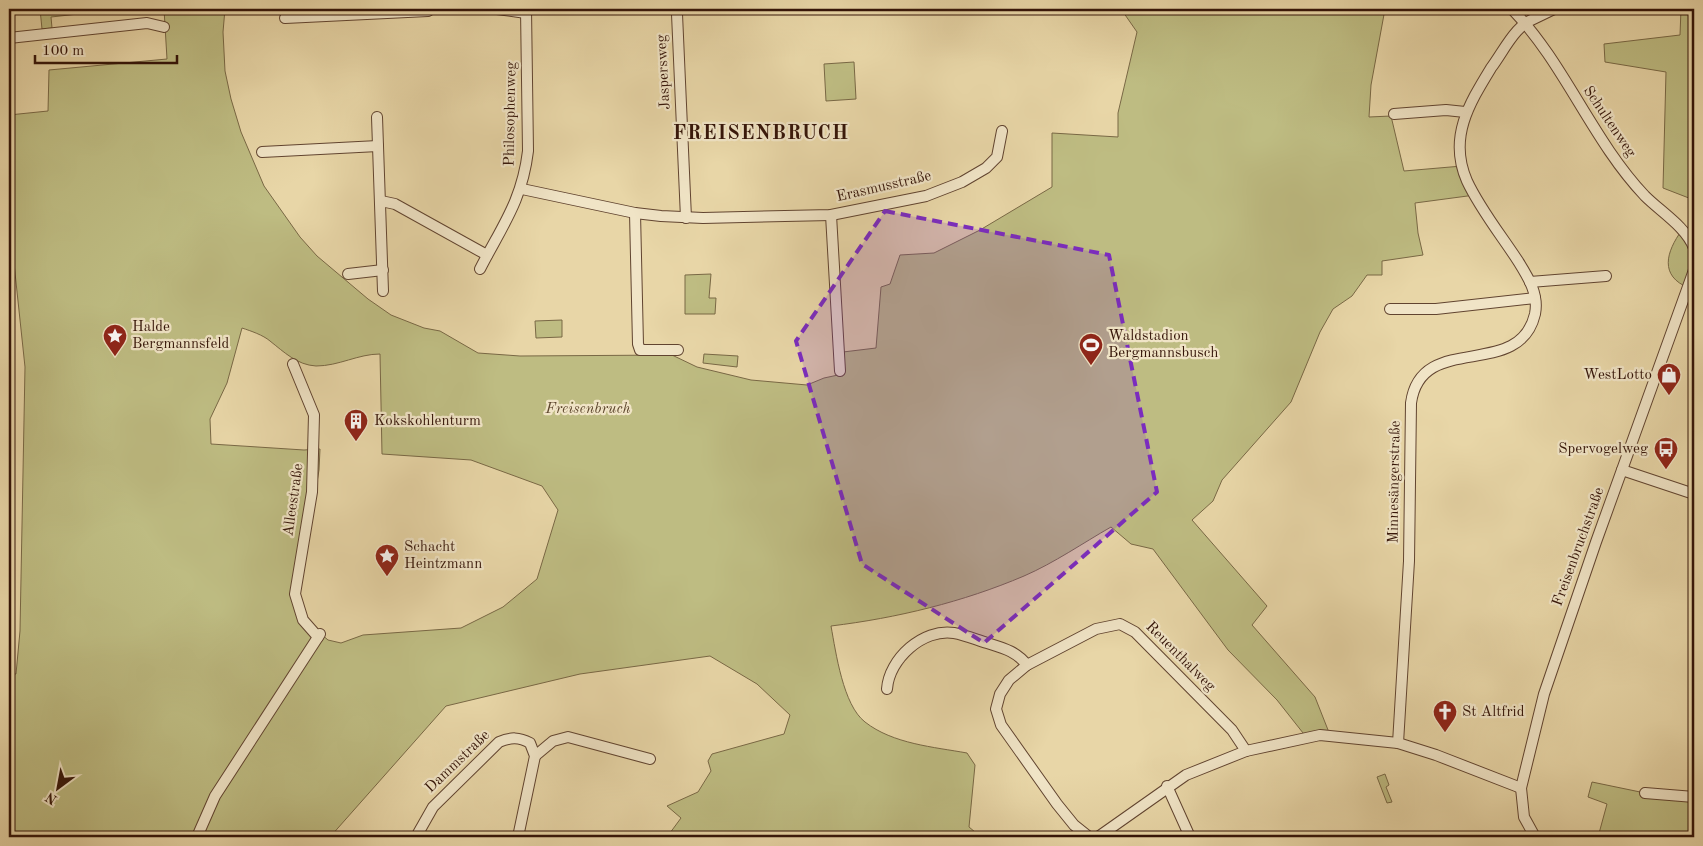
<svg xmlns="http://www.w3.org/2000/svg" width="1703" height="846" font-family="'Old Standard TT',serif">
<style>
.green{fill:#bebc82;stroke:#796845;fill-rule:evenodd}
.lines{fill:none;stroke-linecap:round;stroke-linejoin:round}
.street-casing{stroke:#614430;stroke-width:12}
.street{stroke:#f0e4c6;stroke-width:10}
.marked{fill:#7b2cbf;fill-opacity:0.2;stroke:#7b2cbf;stroke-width:4;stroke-dasharray:10 6;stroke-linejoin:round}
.labels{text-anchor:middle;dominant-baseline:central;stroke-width:4.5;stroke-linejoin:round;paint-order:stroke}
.street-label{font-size:15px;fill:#341408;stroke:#f0e4c6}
.poi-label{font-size:15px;fill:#341408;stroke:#f0e4c6;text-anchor:start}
.park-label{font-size:15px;font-style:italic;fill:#5d462d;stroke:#f0e4c6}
.district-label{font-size:20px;font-weight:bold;letter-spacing:1px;fill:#341408;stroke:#f0e4c6}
</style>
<rect width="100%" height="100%" fill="#e8d6a7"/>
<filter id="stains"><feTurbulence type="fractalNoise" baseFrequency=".004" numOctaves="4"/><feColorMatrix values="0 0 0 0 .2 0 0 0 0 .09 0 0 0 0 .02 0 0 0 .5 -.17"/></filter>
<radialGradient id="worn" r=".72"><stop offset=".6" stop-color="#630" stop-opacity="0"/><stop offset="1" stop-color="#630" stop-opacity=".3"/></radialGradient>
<g class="green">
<path d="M40,9h84l-73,8 1,11 -10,1z"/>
<path d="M164,9h61l-2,23 2,39 6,28 10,33 23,54 36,51 17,19 51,43 23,16 33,13 16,3 38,22 42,3 152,-1 25,12 54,13 56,5 17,-7 14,-3 5,-23 33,-4 5,-61 9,-3 10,-29 34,-2 46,-23 72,-43v-54l66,4v-24l19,-81 -16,-23h264l-14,76 -2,32 22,-1 13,55 58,-5 13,29 -60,8 3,30 5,22 -41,6v14h-15l-15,21 -19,13 -13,23 -29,70 -69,78 -9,21 -21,19 75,86 -15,19 63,72 15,38 -23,3 -30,-38 -49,-50 -75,-101 -22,-5 -20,-17c-28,16 -57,36 -87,49 -61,26 -127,42 -193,50 5,27 12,79 34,96 28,22 69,25 102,31l8,12 -6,62 12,10h-314l14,-19 -14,-12 31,-14 13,-21 -3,-10 4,-7 72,-20 6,-19 -33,-31 -47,-28 -130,18 -134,32 -116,131h-321v-163h7l4,-43 5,-264 -16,-151v-101l39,-4 1,-41 118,-11zM242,328c9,3 21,7 28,13 14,11 27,24 46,25 23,0 42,-12 64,-12l2,100 89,6 71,26 16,24 -21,69 -34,28 -42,21 -98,7 -22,8 -13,-3 -15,-13 -13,-23 -1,-11 20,-123 1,-21 -16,1 -93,-6 -1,-25 17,-36z"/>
<path d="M1681,9h10v21l3,1v169l-31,-12 3,-116 -61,-10 -1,-18 76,-9z"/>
<path d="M854,62l2,37 -30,2 -2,-37z"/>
<path d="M1694,228v41l-5,19c-30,-12 -23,-36 -7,-58l6,7z"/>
<path d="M711,274l-2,24h7l-1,16h-30v-39z"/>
<path d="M562,320v17l-26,1 -1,-17z"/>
<path d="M704,354l34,2 -1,11 -34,-4z"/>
<path d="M1385,774l4,11 -3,2 6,15 -5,1 -10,-26z"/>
<path d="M1592,782l53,11 49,4v40h-96l9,-33 -19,-7z"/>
</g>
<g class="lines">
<defs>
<g id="street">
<path d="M497,9l29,4"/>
<path d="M1512,9c53,55 80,131 133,187 16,16 41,31 49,52"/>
<path d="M677,14l9,204"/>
<path d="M285,18l143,-7 3,-2"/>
<path d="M9,38l138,-15 17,4"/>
<path d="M1394,114l52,-4 19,2"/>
<path d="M377,117l6,174"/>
<path d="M262,152l116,-6"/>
<path d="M522,189l113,24 26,3 42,2 128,-3 95,-19 36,-14 24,-14 11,-11 5,-26"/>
<path d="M381,201l14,3 92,51"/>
<path d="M635,213l3,131 2,6h38"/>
<path d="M831,215l9,156"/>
<path d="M480,269c22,-43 42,-68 48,-118l-2,-142"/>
<path d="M348,274l35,-4"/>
<path d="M1530,282l76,-6"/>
<path d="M1390,309h46l99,-11"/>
<path d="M293,364l21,51 -2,77 -17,102 8,26 15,17"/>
<path d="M1622,470l72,24"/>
<path d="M887,689c2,-30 36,-61 67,-56 11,2 23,7 33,10 16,5 29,8 40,22"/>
<path d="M1398,743l11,-182 2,-158c10,-73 108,-21 124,-89 4,-20 -7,-37 -17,-53 -17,-26 -38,-52 -51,-80 -19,-43 2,-77 24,-113 9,-12 16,-26 26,-37l8,-8 29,-14"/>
<path d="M535,756l18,-15 15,-4 82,22"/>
<path d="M1167,786l23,51"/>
<path d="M1645,793l49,4"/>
<path d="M197,837l18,-41 105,-162"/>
<path d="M416,837l17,-30 66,-65c12,-5 20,-5 31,1l5,13 -17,81"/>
<path d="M1089,837l-15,-12 -17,-21 -56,-79 -5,-16 4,-15 9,-14 18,-15 69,-36 24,-5 15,8 97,98 14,21"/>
<path d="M1098,837l88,-62 60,-24 74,-16 78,8 38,12 85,33"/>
<path d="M1535,837l-11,-20 -3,-29 23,-94 52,-152 98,-272"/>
</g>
</defs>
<use href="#street" class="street-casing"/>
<use href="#street" class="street"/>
</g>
<path class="marked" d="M885,211l224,44 48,237 -173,151 -122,-79 -66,-223z"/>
<defs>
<symbol id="sight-pin" viewBox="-11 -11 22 30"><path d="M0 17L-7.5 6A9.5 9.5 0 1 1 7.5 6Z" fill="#8f2418" stroke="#f0e4c6"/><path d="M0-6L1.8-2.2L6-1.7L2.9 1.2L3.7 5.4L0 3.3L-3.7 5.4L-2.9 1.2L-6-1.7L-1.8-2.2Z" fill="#fff"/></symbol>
<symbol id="stadium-pin" viewBox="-11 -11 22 30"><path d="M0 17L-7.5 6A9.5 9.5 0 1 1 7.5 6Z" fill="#8f2418" stroke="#f0e4c6"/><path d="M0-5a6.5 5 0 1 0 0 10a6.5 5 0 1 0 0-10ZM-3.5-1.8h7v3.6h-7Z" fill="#fff"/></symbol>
<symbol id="shop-pin" viewBox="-11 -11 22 30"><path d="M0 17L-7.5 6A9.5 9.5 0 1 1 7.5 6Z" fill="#8f2418" stroke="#f0e4c6"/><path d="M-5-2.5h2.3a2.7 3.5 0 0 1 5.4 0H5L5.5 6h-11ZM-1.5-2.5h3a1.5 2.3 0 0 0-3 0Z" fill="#fff"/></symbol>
<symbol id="building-pin" viewBox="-11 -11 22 30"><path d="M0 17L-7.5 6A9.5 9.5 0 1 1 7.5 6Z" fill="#8f2418" stroke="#f0e4c6"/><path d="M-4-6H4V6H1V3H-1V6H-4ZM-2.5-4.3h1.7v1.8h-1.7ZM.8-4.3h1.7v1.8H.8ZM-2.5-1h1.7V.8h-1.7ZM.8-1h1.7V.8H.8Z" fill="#fff"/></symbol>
<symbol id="bus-pin" viewBox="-11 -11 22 30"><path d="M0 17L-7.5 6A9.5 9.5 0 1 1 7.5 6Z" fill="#8f2418" stroke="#f0e4c6"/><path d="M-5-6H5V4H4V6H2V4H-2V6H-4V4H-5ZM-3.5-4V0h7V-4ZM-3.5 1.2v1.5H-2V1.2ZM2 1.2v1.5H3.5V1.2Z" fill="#fff"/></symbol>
<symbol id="church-pin" viewBox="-11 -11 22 30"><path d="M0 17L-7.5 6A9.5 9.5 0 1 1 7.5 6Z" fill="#8f2418" stroke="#f0e4c6"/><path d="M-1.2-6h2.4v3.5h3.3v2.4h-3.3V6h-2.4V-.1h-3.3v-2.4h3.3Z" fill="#fff"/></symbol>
</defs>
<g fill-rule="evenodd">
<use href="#sight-pin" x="101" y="322" width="28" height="38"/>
<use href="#stadium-pin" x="1077" y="331" width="28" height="38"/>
<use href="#shop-pin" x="1655" y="361" width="28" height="38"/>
<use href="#building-pin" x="342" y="407" width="28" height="38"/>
<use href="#bus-pin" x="1652" y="435" width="28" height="38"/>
<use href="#sight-pin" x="373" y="542" width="28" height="38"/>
<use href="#church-pin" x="1431" y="698" width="28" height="38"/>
</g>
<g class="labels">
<g class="street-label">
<text transform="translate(664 72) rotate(-93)">Jaspersweg</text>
<text transform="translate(511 114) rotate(-89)">Philosophenweg</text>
<text transform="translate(1609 122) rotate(56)">Schultenweg</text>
<text transform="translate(884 187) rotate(-13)">Erasmusstraße</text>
<text transform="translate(1395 482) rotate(-89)">Minnesängerstraße</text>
<text transform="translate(294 500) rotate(-82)">Alleestraße</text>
<text transform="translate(1579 547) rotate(-70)">Freisenbruchstraße</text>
<text transform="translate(1180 657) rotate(45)">Reuenthalweg</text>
<text transform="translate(458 762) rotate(-44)">Dammstraße</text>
</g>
<g class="poi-label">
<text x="132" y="327">Halde<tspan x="132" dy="17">Bergmannsfeld</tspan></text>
<text x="1108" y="336">Waldstadion<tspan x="1108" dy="17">Bergmannsbusch</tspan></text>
<text x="1652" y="375" text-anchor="end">WestLotto</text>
<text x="374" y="421">Kokskohlenturm</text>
<text x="1648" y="449" text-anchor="end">Spervogelweg</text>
<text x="404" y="547">Schacht<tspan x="404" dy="17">Heintzmann</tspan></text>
<text x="1462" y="712">St Altfrid</text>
</g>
<g class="park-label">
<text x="588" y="409">Freisenbruch</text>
</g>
<g class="district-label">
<text x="761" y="134">FREISENBRUCH</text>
</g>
</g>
<rect width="1703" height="846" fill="none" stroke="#e8d6a7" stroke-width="30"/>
<rect x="10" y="10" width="1683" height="826" fill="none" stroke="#341408" stroke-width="2.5"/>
<rect x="15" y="15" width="1673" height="816" fill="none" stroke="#341408"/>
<g transform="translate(58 788) rotate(212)" stroke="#f0e4c6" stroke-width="4" paint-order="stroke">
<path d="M0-4L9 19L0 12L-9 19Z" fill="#341408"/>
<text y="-8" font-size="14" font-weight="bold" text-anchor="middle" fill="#341408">N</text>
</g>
<path d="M35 55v8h142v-8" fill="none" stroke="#341408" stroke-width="2.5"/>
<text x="42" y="55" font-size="15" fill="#341408" stroke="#f0e4c6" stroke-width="4" paint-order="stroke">100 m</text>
<rect width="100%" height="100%" filter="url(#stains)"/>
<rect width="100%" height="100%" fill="url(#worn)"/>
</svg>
